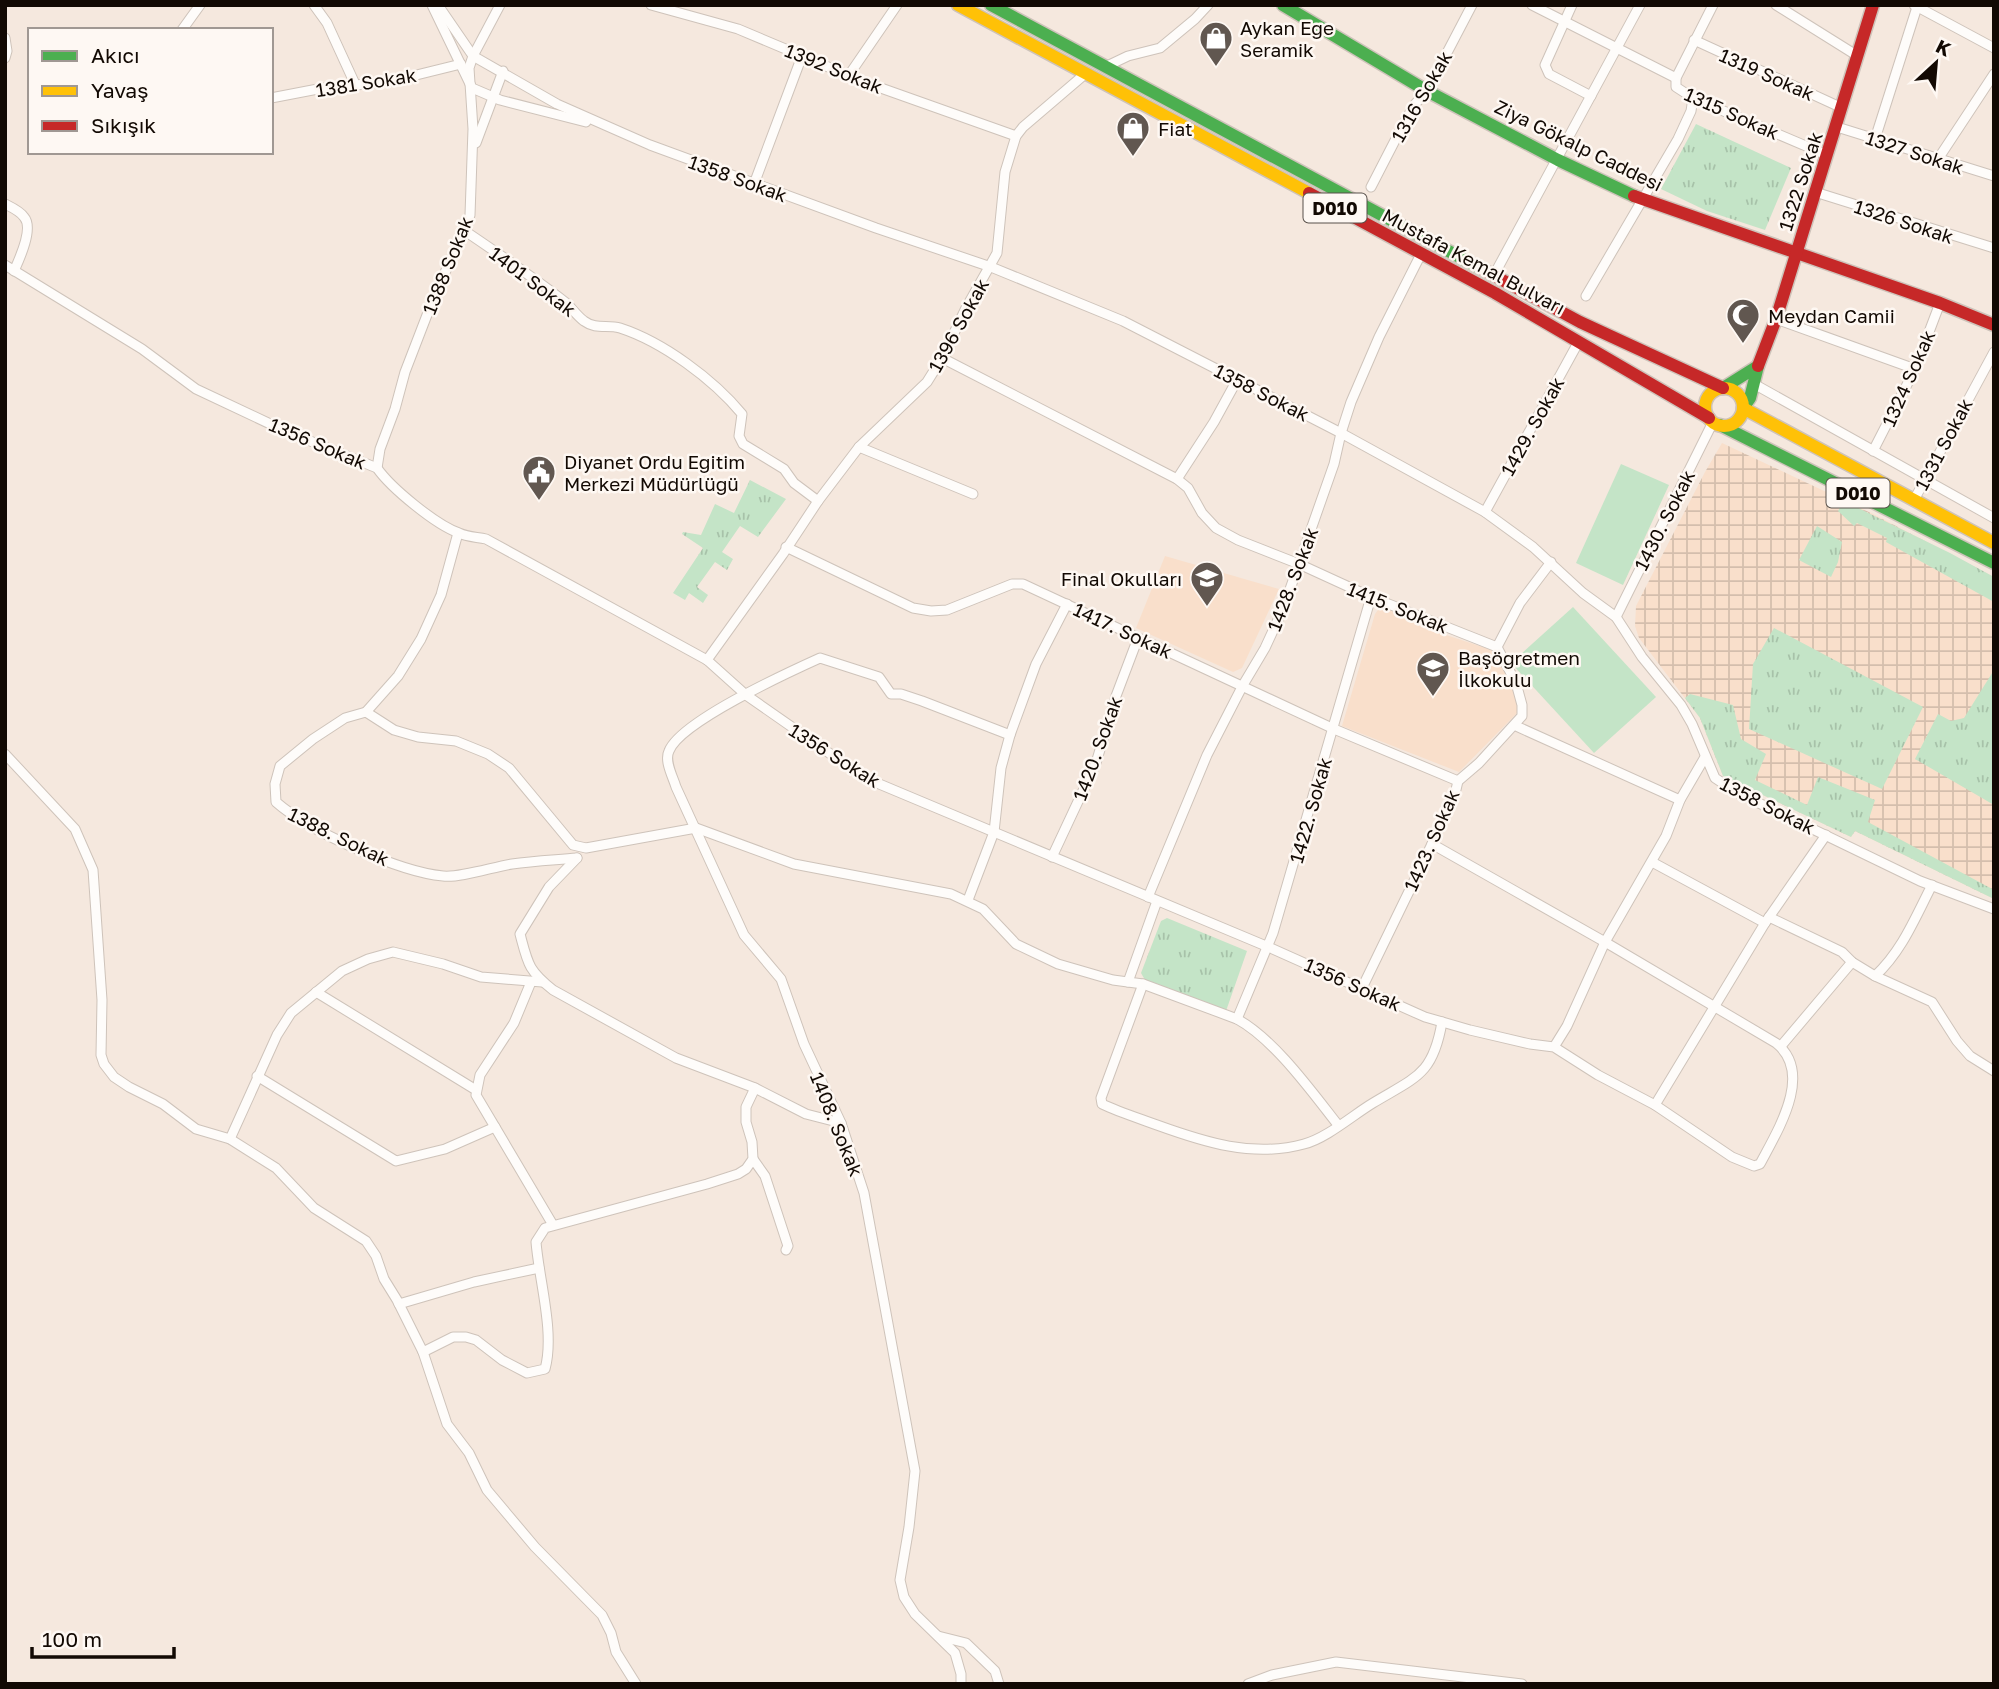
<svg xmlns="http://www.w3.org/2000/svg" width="1999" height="1689" font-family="'Golos Text',sans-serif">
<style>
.built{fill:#f9dfcb}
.industrial{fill:url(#industrial-grid)}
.grass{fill:url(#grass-tufts)}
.pitch{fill:#c4e4c7}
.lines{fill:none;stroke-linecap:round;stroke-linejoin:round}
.street-casing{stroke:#cec3ba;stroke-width:11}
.fast-casing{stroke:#cec3ba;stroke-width:15}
.slow-casing{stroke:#cec3ba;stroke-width:15}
.jam-casing{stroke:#cec3ba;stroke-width:15}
.street{stroke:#fefcfa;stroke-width:9}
.fast{stroke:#4caf50;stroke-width:12}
.slow{stroke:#ffc107;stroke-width:12}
.jam{stroke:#c62828;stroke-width:12}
.labels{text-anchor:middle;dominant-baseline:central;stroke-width:5;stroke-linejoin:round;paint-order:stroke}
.shield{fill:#fef8f3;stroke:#59514b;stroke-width:2}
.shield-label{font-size:18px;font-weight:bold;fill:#120903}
.poi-label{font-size:19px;fill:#120903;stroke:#fef8f3;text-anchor:start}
.street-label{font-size:19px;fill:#120903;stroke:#fef8f3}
</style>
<defs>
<pattern id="industrial-grid" width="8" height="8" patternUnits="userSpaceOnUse" patternTransform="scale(1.75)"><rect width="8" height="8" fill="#f9dfcb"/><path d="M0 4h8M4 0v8" fill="none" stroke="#d4bead"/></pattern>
<pattern id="grass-tufts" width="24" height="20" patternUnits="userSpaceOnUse" patternTransform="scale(1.75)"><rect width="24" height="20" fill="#c4e4c7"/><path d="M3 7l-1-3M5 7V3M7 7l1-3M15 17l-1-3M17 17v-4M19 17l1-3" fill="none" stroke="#a7c2a9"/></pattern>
</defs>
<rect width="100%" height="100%" fill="#f5e8de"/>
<g class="built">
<path d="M1165,556l114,33 -37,79 -9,4 -97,-44z"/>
<path d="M1381,606l65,29 49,16 18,34 5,27 -59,60 -117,-46 33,-112z"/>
</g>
<path class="industrial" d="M1722,443l151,71 121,63v322l-139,-68 -4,6 -128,-61 -23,-58 -61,-80 -4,-12 1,-20 69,-134z"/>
<g class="grass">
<path d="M1696,124l95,44 -26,62 -58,-19 -46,-22z"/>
<path d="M750,480l36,19 -28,38 -18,-11 -18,26 11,7 -6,11 -12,-8 -18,25 11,8 -5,8 -14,-10 -4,7 -12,-7 30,-45 -21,-14 1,-2 18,3 14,-31 19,9z"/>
<path d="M1844,501l106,52 44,24v25l-108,-60 1,-4 -30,-15 -3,3 -16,-15z"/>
<path d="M1817,526l25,16 -4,20 -7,15 -32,-17z"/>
<path d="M1774,628l149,79 -41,82 -133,-60 4,-65z"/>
<path d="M1994,670v135l-79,-46 23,-45 13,7 13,-3z"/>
<path d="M1690,694l43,11 8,34 25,15 -11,26 52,25 11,-28 57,23 -7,22 126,68v9l-139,-68 -4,6 -128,-61 -23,-58 -15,-20z"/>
<path d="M1167,918l80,33 -21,60 -81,-31 -4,-7 20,-52z"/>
</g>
<g class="pitch">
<path d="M1621,464l48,21 -46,100 -47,-22z"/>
<path d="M1573,607l83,90 -62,56 -83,-90z"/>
</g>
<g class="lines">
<defs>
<g id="street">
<path d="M314,5l13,18 28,61"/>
<path d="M432,5l40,83 28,12 86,22"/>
<path d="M438,5l35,51 84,48 93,41 226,83 115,39 132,54 218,112 144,79 48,35 50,46 33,24 26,40 39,48 11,19 23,54 21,14 184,89 74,28"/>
<path d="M651,5l87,24 126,53 152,54"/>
<path d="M1532,5l144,73"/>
<path d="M1572,5l-27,60 4,9 42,22"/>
<path d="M1713,5l-37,73v9l17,11 134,57"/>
<path d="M1776,5l80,50"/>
<path d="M1914,5l80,43"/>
<path d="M182,30l18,-25"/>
<path d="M5,38l2,13 -2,7"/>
<path d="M1694,40l146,67"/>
<path d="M1107,66l21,-10 32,-8 35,-29 13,-14"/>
<path d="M849,75l48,-70"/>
<path d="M271,98l52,-10 65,-6 73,-18"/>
<path d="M1837,127l157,49"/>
<path d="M1875,139l42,-132"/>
<path d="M476,143l27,-72"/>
<path d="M1938,159l56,-85"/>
<path d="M754,184l48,-128"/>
<path d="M1371,187l34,-66 10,-17 12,-13 45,-86"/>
<path d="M1815,192l179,56"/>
<path d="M5,204c6,3 15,7 19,13 10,11 -5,43 -10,54"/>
<path d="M465,231c34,23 68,46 100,71 7,6 12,14 19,19 12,9 24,3 36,7 43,14 93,51 122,86l-3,22 4,8 41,25 10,14 24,18"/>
<path d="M5,265l137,84 54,40 87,41 94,38c14,20 59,57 82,65 8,4 18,4 27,6l221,121 39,35 119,83 401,168 159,71 45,13 60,14 24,3 44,28 57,30 77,52 22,9 6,-2c18,-34 54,-91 16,-121l-171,-101 -38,84 -13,21"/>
<path d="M1494,275l146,-270"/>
<path d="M1586,296l92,-157 13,-28 2,-13"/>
<path d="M1776,319l139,50"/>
<path d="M942,358l235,121 11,9 14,25 14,15 22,12 61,24 72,33 126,50"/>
<path d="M1754,384l240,134"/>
<path d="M859,447l114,47"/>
<path d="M1873,451l42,-82 25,-66"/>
<path d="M377,468l3,-19 15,-40 10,-37 32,-83 28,-58 5,-16 3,-86 -4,-61 4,-12 27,-51"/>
<path d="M1177,479l37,-57 23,-42"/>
<path d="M1914,500l80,-148"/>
<path d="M1485,512l94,-171"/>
<path d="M458,533l-17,62 -20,44 -23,37 -32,36 -21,6 -32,21 -33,27 -5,18 1,18c33,29 123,70 167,74 17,2 50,-9 69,-12 21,-3 43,-4 65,-6"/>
<path d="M786,547l127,61 18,3 16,-1 65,-26h11l311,145 124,52"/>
<path d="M1616,617l97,-195"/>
<path d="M707,660l76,-106 35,-53 41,-54 68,-65 15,-24 24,-50 31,-55 8,-81 11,-36 7,-9 62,-53"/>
<path d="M366,712l28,18 24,7 38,4 32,13 21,14 64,77 13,3 110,-20 98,36 157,30 32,15 33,35 42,20 55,16 30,4 94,35c37,20 75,73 101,106"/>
<path d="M1516,726l164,74"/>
<path d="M5,754l70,75 18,41 9,130 -1,55 3,9 10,13 15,10 34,17 33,25 34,10 46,29 38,40 52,33 10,15 8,23 13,21 26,52 24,72 22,29 18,37 48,57 67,68 9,18 5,19 20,32"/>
<path d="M1432,844l173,98 61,-106 14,-36 25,-43"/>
<path d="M1052,857l44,-94 20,-67 22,-58"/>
<path d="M577,858l-28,29 -29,47c8,30 8,36 33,56l123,68 79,30 51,26 35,9"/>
<path d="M1652,862l113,61"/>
<path d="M1148,897l59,-142 36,-70 22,-37 18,-39 51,-145 7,-31 10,-31 28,-65 42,-83"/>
<path d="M968,900l26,-68 7,-64 9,-33 26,-71 31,-60"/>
<path d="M1769,917l73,35 10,10 23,14 57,26 25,39 13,15 24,15"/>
<path d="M1875,976c27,-25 40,-58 57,-91"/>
<path d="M531,982l-17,41 -34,52 -4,20 77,130"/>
<path d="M1128,982l29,-81"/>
<path d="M1143,984l-42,114 1,6c17,8 36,14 55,21 47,17 96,33 147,19 23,-6 49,-29 69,-41 43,-26 60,-28 69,-81"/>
<path d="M1362,988l70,-144 23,-50 3,-13 21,-18 43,-47v-11l-6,-22 -19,-36 23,-44 31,-41"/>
<path d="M316,992l160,98"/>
<path d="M1237,1019l36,-86 98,-336"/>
<path d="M1781,1046l71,-84"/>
<path d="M257,1076l139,85 49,-12 50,-22"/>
<path d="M1655,1105l110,-182 61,-88"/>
<path d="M230,1139l47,-104 14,-22 51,-42 26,-12 25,-7 50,12 38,13 61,5"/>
<path d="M753,1159l12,17 23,70 -2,4"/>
<path d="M399,1304l75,-22 65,-14"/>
<path d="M423,1352l30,-15h13l10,3 26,20 25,13 18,-4c10,-36 -6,-89 -9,-127l9,-14 162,-44 31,-10 8,-5 7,-10 -1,-17 -6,-20v-15l9,-19"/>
<path d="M938,1636l28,7 29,28 4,13"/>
<path d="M961,1684v-10l-6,-21 -40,-39 -11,-17 -4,-17 9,-53 6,-56 -51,-278 -23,-70 -37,-79 -23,-65 -37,-44 -68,-148c-3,-10 -12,-26 -7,-36 11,-29 120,-79 151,-93l59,19 12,17h10l21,7 88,34"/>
<path d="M1248,1684l24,-9 64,-13 186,22"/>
</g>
<g id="fast">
<path d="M991,5l489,263"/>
<path d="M1283,5l144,86 131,69 76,36"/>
<path d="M1723,388l35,-22 -8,32 -7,10"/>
<path d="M1720,425l274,138"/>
</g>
<g id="slow">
<path d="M958,5l351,188"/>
<circle cx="1724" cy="407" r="19"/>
<path d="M1743,408l251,135"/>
</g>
<g id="jam">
<path d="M1309,193l186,100 214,125"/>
<path d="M1634,196l306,107 54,22"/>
<path d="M1480,268l100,54 143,66"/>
<path d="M1758,366l18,-47 97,-314"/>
</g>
</defs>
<use href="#street" class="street-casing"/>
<use href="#fast" class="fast-casing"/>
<use href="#slow" class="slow-casing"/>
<use href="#jam" class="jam-casing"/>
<use href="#street" class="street"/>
<use href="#fast" class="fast"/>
<use href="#slow" class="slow"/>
<use href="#jam" class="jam"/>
</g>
<defs>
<symbol id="shop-pin" viewBox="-11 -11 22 30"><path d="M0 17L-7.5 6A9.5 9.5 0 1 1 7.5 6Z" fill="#615750" stroke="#fef8f3"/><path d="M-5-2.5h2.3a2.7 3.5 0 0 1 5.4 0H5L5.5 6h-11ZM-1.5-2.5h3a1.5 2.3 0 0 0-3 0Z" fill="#fff"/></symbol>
<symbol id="mosque-pin" viewBox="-11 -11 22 30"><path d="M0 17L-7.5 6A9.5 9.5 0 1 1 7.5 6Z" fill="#615750" stroke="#fef8f3"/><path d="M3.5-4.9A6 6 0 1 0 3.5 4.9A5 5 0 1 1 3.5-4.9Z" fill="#fff"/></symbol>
<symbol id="civic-pin" viewBox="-11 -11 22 30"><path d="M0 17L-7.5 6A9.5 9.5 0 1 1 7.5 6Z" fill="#615750" stroke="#fef8f3"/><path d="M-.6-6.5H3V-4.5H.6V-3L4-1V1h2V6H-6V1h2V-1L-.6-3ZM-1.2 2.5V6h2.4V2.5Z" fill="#fff"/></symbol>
<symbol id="school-pin" viewBox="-11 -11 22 30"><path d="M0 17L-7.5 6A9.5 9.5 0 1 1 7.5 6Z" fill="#615750" stroke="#fef8f3"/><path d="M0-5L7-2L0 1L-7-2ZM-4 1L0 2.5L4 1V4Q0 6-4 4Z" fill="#fff"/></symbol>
</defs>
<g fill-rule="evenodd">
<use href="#shop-pin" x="1197" y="19" width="38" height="52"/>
<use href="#shop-pin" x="1114" y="109" width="38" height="52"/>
<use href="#mosque-pin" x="1724" y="296" width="38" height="52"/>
<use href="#civic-pin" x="520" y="453" width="38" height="52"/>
<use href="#school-pin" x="1188" y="559" width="38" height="52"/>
<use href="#school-pin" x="1414" y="649" width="38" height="52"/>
</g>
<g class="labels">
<g class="shield">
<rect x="1303.5" y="193.5" width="63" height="29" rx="5"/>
<rect x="1826.5" y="478.5" width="63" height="29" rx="5"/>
</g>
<g class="shield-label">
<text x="1335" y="208">D010</text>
<text x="1858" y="493">D010</text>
</g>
<g class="poi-label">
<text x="1240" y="27">Aykan Ege<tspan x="1240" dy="22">Seramik</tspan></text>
<text x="1158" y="128">Fiat</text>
<text x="1768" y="315">Meydan Camii</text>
<text x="564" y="461">Diyanet Ordu Eğitim<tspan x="564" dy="22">Merkezi Müdürlüğü</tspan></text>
<text x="1182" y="578" text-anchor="end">Final Okulları</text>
<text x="1458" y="657">Başöğretmen<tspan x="1458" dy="22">İlkokulu</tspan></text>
</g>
<g class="street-label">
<text transform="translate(834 68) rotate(22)">1392 Sokak</text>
<text transform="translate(1767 74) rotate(24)">1319 Sokak</text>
<text transform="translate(366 82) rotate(-9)">1381 Sokak</text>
<text transform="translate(1421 96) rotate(-60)">1316 Sokak</text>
<text transform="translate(1732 113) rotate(24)">1315 Sokak</text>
<text transform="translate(1579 145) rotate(26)">Ziya Gökalp Caddesi</text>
<text transform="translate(1915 152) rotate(18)">1327 Sokak</text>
<text transform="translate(738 178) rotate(20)">1358 Sokak</text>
<text transform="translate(1800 181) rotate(-72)">1322 Sokak</text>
<text transform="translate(1904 221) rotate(18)">1326 Sokak</text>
<text transform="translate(1474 261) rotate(28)">Mustafa Kemal Bulvarı</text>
<text transform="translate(447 265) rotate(-68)">1388 Sokak</text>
<text transform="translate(533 281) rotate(37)">1401 Sokak</text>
<text transform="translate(958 325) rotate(-61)">1396 Sokak</text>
<text transform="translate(1908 378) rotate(-66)">1324 Sokak</text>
<text transform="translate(1262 392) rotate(27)">1358 Sokak</text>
<text transform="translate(1532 426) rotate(-61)">1429. Sokak</text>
<text transform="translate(318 443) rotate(23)">1356 Sokak</text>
<text transform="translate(1943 444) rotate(-62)">1331 Sokak</text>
<text transform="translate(1664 520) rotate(-63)">1430. Sokak</text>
<text transform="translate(1292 579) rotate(-69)">1428. Sokak</text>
<text transform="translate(1398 607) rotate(22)">1415. Sokak</text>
<text transform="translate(1123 630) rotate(25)">1417. Sokak</text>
<text transform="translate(1097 748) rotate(-70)">1420. Sokak</text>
<text transform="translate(835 755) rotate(32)">1356 Sokak</text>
<text transform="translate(1768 805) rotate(27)">1358 Sokak</text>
<text transform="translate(1310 810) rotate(-74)">1422. Sokak</text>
<text transform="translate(339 836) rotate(26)">1388. Sokak</text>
<text transform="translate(1431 840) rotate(-66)">1423. Sokak</text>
<text transform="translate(1353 984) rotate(24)">1356 Sokak</text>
<text transform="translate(837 1124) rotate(68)">1408. Sokak</text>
</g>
</g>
<rect width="1999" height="1689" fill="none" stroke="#120903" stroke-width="14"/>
<rect x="28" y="28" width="245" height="126" fill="#fef8f3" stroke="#a09893" stroke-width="2"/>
<rect x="42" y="51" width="35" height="10" fill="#4caf50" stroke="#a09893" stroke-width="2"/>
<text x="91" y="63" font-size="21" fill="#120903">Akıcı</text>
<rect x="42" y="86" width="35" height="10" fill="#ffc107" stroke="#a09893" stroke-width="2"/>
<text x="91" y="98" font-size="21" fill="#120903">Yavaş</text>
<rect x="42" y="121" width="35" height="10" fill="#c62828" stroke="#a09893" stroke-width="2"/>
<text x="91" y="133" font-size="21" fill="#120903">Sıkışık</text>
<g transform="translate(1936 63) rotate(26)" stroke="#fef8f3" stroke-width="5" paint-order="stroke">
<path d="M0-5L12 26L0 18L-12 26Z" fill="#120903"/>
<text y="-10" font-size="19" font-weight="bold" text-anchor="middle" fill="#120903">K</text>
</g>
<path d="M32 1647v10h142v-10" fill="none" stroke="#120903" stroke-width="3.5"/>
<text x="42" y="1647" font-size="21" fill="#120903" stroke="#fef8f3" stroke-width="5" paint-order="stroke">100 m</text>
</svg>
